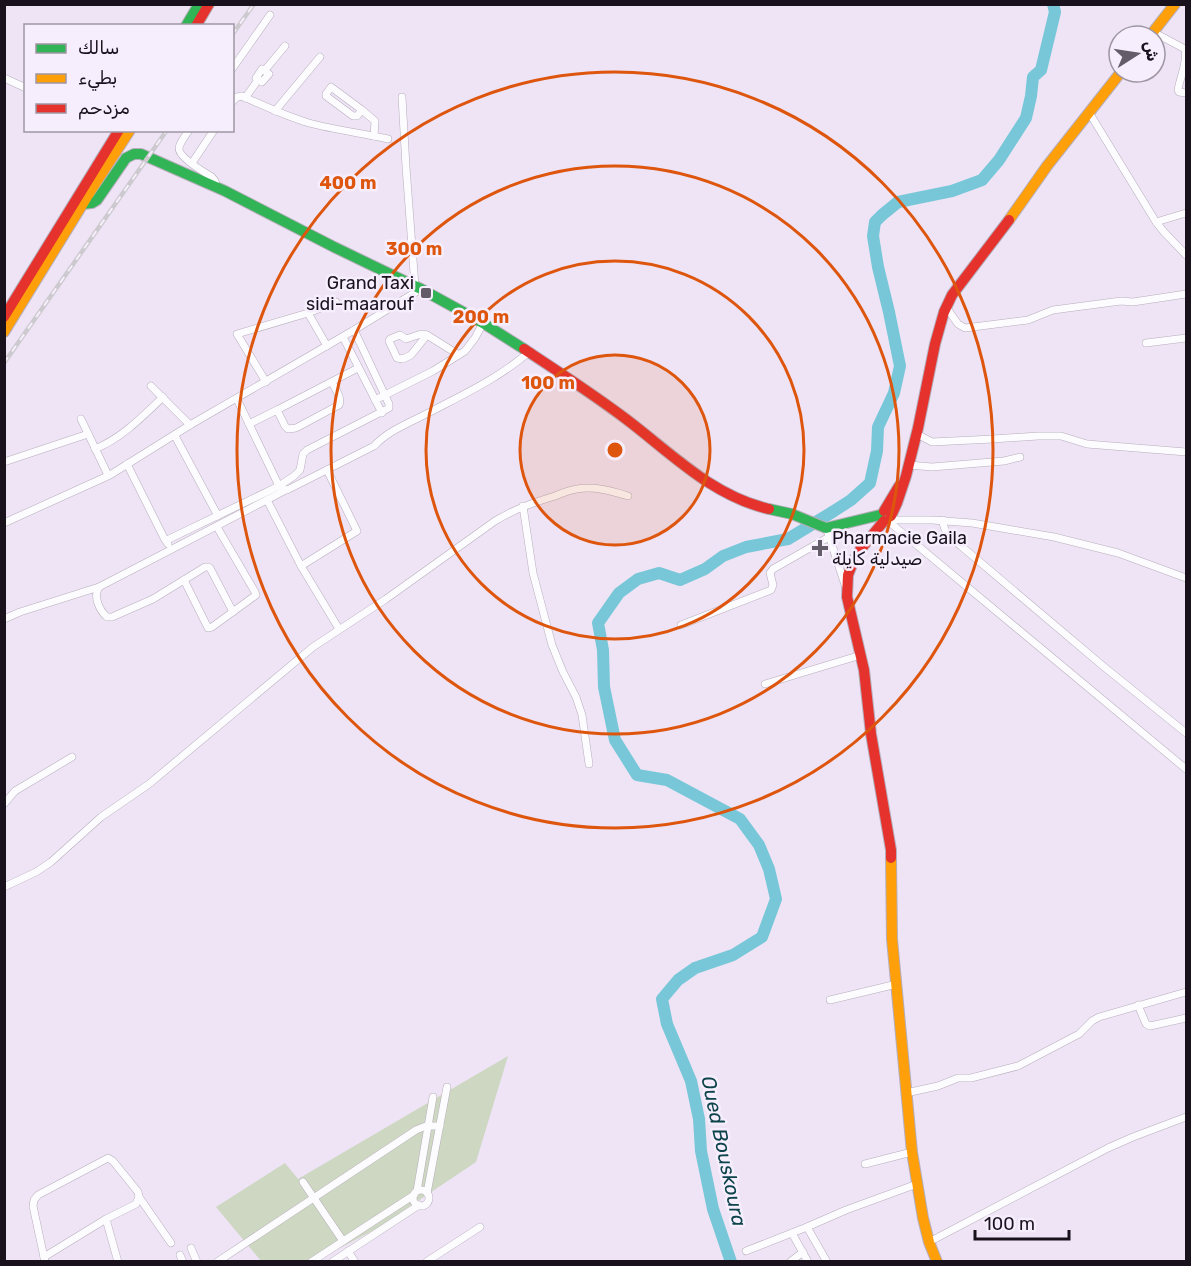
<svg xmlns="http://www.w3.org/2000/svg" width="1191" height="1266" font-family="Rubik,'Noto Sans Arabic',sans-serif">
<style>
.green{fill:#cdd7c1}
.lines{fill:none;stroke-linecap:round;stroke-linejoin:round}
.river{stroke:#77c7d8;stroke-width:12}
.street-casing{stroke:#b6aebb;stroke-width:8}
.fast-casing{stroke:#b6aebb;stroke-width:12}
.slow-casing{stroke:#b6aebb;stroke-width:12}
.jam-casing{stroke:#b6aebb;stroke-width:12}
.street{stroke:#fcfbfe;stroke-width:7}
.fast{stroke:#30b455;stroke-width:10}
.slow{stroke:#ff9f0a;stroke-width:10}
.jam{stroke:#e5322d;stroke-width:10}
.rail-casing{stroke:#cccace;stroke-width:4.5}
.rail{stroke:#f6eefc;stroke-width:2;stroke-dasharray:7;stroke-linecap:butt}
.ring{fill:none;stroke:#de550d;stroke-width:3}
.poi-dot{fill:#645c69;stroke:#f6eefc;stroke-width:2}
.labels{text-anchor:middle;dominant-baseline:central;stroke-width:5;stroke-linejoin:round;paint-order:stroke}
.poi-label{font-size:18px;fill:#19121d;stroke:#f6eefc;text-anchor:end}
.water-label{font-size:20px;font-style:italic;fill:#0d434a;stroke:#f6eefc}
.centre{fill:#de550d;stroke:#f6eefc;stroke-width:3}
.ring-label{font-size:18px;text-anchor:middle;font-weight:bold;fill:#de550d;stroke:#f6eefc;stroke-width:5;stroke-linejoin:round;paint-order:stroke}
</style>
<rect width="100%" height="100%" fill="#eee4f5"/>
<path class="green" d="M508,1056l-32,106 -100,67 -61,32h-54l-45,-54 69,-44 13,16z"/>
<g class="lines">
<path class="river" d="M731,1262l-18,-53 -12,-58 -2,-32 -8,-38 -24,-57 -5,-25 16,-19 17,-12 38,-13 29,-18 14,-38 -7,-30 -10,-24 -19,-26 -73,-39 -30,-5 -22,-35 -11,-53 -1,-37 -5,-27 21,-30 19,-14 21,-6 21,7 25,-11 18,-13 23,-9 42,-8 46,-28 17,-11 19,-17 7,-32 1,-24 16,-34 6,-27 -11,-54 -11,-45 -5,-31 2,-14 7,-7 16,-13 54,-11 30,-11 17,-20 27,-42 5,-22 2,-19 8,-7 14,-58 -2,-8"/>
<defs>
<g id="street">
<path d="M1153,32l32,17c3,13 -5,28 -7,41l1,2 7,1"/>
<path d="M232,69l38,-54"/>
<path d="M262,69l7,5 -7,8 -6,-4z"/>
<path d="M265,70l20,-24"/>
<path d="M4,78l22,10"/>
<path d="M331,87l31,23 -5,6h-4l-27,-20v-2z"/>
<path d="M402,97l4,70 9,119"/>
<path d="M245,98l13,-18"/>
<path d="M232,102l5,-5 5,-1c22,10 43,20 67,27 26,7 53,10 79,16"/>
<path d="M362,110l13,11 -1,15"/>
<path d="M275,111l45,-54"/>
<path d="M1090,114l66,108 8,10 22,23"/>
<path d="M189,130c-3,5 -9,12 -10,18 -1,9 25,24 33,29l3,4 1,5"/>
<path d="M192,163l22,-33"/>
<path d="M1156,222l30,-9"/>
<path d="M946,307l12,17 7,4 63,-8 25,-10 68,-9 12,1 53,-8"/>
<path d="M308,313l19,33"/>
<path d="M427,335l-16,20 -8,4 -6,-1 -8,-17 1,-2 10,-4 6,4 15,-5 6,1 32,20"/>
<path d="M343,337l39,76"/>
<path d="M1146,343l40,-5"/>
<path d="M266,382l-29,-48 71,-21 28,-11"/>
<path d="M332,382c3,7 10,15 7,23l-43,23 -8,1 -3,-3 -8,-16 81,-42"/>
<path d="M151,386l39,39"/>
<path d="M237,399l42,87 3,3 5,1 87,-44c15,-16 37,-24 56,-34 34,-18 69,-34 99,-60"/>
<path d="M375,400l58,-29 32,-20 10,-13 8,-15"/>
<path d="M81,419l27,56"/>
<path d="M249,424l28,-14"/>
<path d="M917,434l15,8 61,-3 45,-3h23l26,8 99,8"/>
<path d="M175,436l43,80"/>
<path d="M95,449c27,-11 47,-32 68,-52"/>
<path d="M4,462l84,-28"/>
<path d="M127,464l37,74 4,6"/>
<path d="M909,465l23,2 72,-6 16,-4"/>
<path d="M267,500l34,66 56,-35 -30,-61"/>
<path d="M523,506l10,67 19,72 11,27 13,25 6,18 7,49"/>
<path d="M889,520h43l40,3 82,14 64,16 68,25"/>
<path d="M943,520c0,12 9,19 18,26l142,120 83,67"/>
<path d="M888,521l298,248"/>
<path d="M4,523l106,-48 80,-50 164,-95 67,-41"/>
<path d="M828,533l17,52"/>
<path d="M167,540l112,-54 15,-10 6,-6 3,-16 4,-4 82,-42v-4l-35,-74"/>
<path d="M301,566l38,63"/>
<path d="M184,580l24,48 4,-1 44,-32 -1,-3 -38,-65"/>
<path d="M233,612l-23,-44 -2,-1h-3l-52,32 -41,18h-5c-8,-7 -14,-21 -8,-30l185,-96"/>
<path d="M4,619l16,-7 79,-25"/>
<path d="M681,625l90,-35 2,-5 -3,-12 3,-4 56,-32"/>
<path d="M765,684l96,-29"/>
<path d="M4,804l11,-13 57,-34"/>
<path d="M4,887l32,-15 15,-10 50,-45 48,-33 164,-137 73,-48 109,-78c20,-12 37,-18 60,-25 7,-3 15,-6 22,-7 17,-3 35,2 51,7"/>
<path d="M830,1000l67,-16"/>
<path d="M1138,1005l8,19 4,2 36,-8"/>
<path d="M906,1093l32,-7 20,-8h13l47,-12 61,-32 13,-13 7,-4 87,-25"/>
<path d="M865,1164l47,-12"/>
<path d="M303,1182l40,59"/>
<circle cx="421" cy="1198" r="8"/>
<path d="M417,1191l16,-94"/>
<path d="M427,1193l20,-106"/>
<path d="M106,1219l12,43"/>
<path d="M807,1227l20,35"/>
<path d="M792,1233l16,29"/>
<path d="M929,1242l179,-94 25,-11 53,-20"/>
<path d="M191,1248l6,14"/>
<path d="M348,1251l7,11"/>
<path d="M746,1251l61,-24 39,-17 71,-26"/>
<path d="M180,1255l3,7"/>
<path d="M44,1257l62,-38 30,-15 3,-7"/>
<path d="M45,1262l-12,-56 1,-6 4,-5 70,-37 5,3 25,31 1,5 32,46"/>
<path d="M217,1262l199,-132 10,-4h14"/>
<path d="M311,1262l103,-67"/>
<path d="M332,1262l87,-57"/>
<path d="M426,1262l54,-35"/>
<path d="M790,1262l13,-10"/>
</g>
<g id="fast">
<path d="M186,26l13,-22"/>
<path d="M82,204l10,-1 5,-3 29,-42 8,-4h7l84,37 109,56 87,42 62,34 41,26"/>
<path d="M769,509l23,5 34,14 54,-13"/>
</g>
<g id="slow">
<path d="M1150,36l25,-32"/>
<path d="M1009,220l38,-54 74,-94"/>
<path d="M4,332l91,-148 35,-54"/>
<path d="M891,858l1,81 20,213 11,66 6,24 8,20"/>
</g>
<g id="jam">
<path d="M196,26l13,-22"/>
<path d="M4,317l115,-187"/>
<path d="M524,349c35,23 69,45 102,70 45,34 86,77 143,90"/>
<path d="M884,511l15,-25"/>
<path d="M891,516l6,-13 9,-27 12,-48 17,-84 9,-32 8,-17 57,-75"/>
<path d="M884,521l-24,29 -7,12 -5,13 -1,22 17,73 7,64 20,116v8"/>
</g>
</defs>
<use href="#street" class="street-casing"/>
<use href="#fast" class="fast-casing"/>
<use href="#slow" class="slow-casing"/>
<use href="#jam" class="jam-casing"/>
<use href="#street" class="street"/>
<use href="#fast" class="fast"/>
<use href="#slow" class="slow"/>
<use href="#jam" class="jam"/>
<defs>
<g id="rail">
<path d="M232,35l22,-31"/>
<path d="M4,363l163,-233"/>
</g>
</defs>
<use href="#rail" class="rail-casing"/>
<use href="#rail" class="rail"/>
</g>
<circle cx="615" cy="450" r="95" fill="#de550d" fill-opacity=".12"/>
<g class="ring">
<circle cx="615" cy="450" r="95"/>
<circle cx="615" cy="450" r="189"/>
<circle cx="615" cy="450" r="284"/>
<circle cx="615" cy="450" r="378"/>
</g>
<g class="poi-dot">
<rect x="420" y="287" width="12" height="12" rx="3"/>
<path d="M817 539h6v6h6v6h-6v6h-6v-6h-6v-6h6z"/>
</g>
<g class="labels">
<g class="poi-label">
<text x="414" y="283">Grand Taxi<tspan x="414" dy="21">sidi-maarouf</tspan></text>
<text x="832" y="538" text-anchor="start">Pharmacie Gaila<tspan x="832" dy="21">صيدلية كايلة</tspan></text>
</g>
<g class="water-label">
<text transform="translate(724 1151) rotate(78)">Oued Bouskoura</text>
</g>
</g>
<circle cx="615" cy="450" r="9" class="centre"/>
<g class="ring-label">
<text x="348" y="189">400 m</text>
<text x="414" y="255">300 m</text>
<text x="481" y="323">200 m</text>
<text x="548" y="389">100 m</text>
</g>
<rect width="1191" height="1266" fill="none" stroke="#19121d" stroke-width="12"/>
<rect x="24" y="24" width="210" height="108" fill="#f6eefc" stroke="#9e96a3" stroke-width="1.5"/>
<rect x="36" y="44" width="30" height="9" fill="#30b455" stroke="#9e96a3" stroke-width="1.5"/>
<text x="78" y="54" font-size="18" fill="#19121d">سالك</text>
<rect x="36" y="74" width="30" height="9" fill="#ff9f0a" stroke="#9e96a3" stroke-width="1.5"/>
<text x="78" y="84" font-size="18" fill="#19121d">بطيء</text>
<rect x="36" y="104" width="30" height="9" fill="#e5322d" stroke="#9e96a3" stroke-width="1.5"/>
<text x="78" y="114" font-size="18" fill="#19121d">مزدحم</text>
<g transform="translate(1137 54) rotate(78)"><circle r="28" fill="#f6eefc" stroke="#9e96a3" stroke-width="1.5"/>
<path d="M0-4.5L10 22L0 15L-10 22Z" fill="#645c69"/>
<text y="-9" font-size="16" font-weight="bold" text-anchor="middle" fill="#19121d">ش</text>
</g>
<path d="M975 1230v9h94v-9" fill="none" stroke="#19121d" stroke-width="3"/>
<text x="984" y="1230" font-size="18" fill="#19121d" stroke="#f6eefc" stroke-width="4.5" paint-order="stroke">100 m</text>
</svg>
